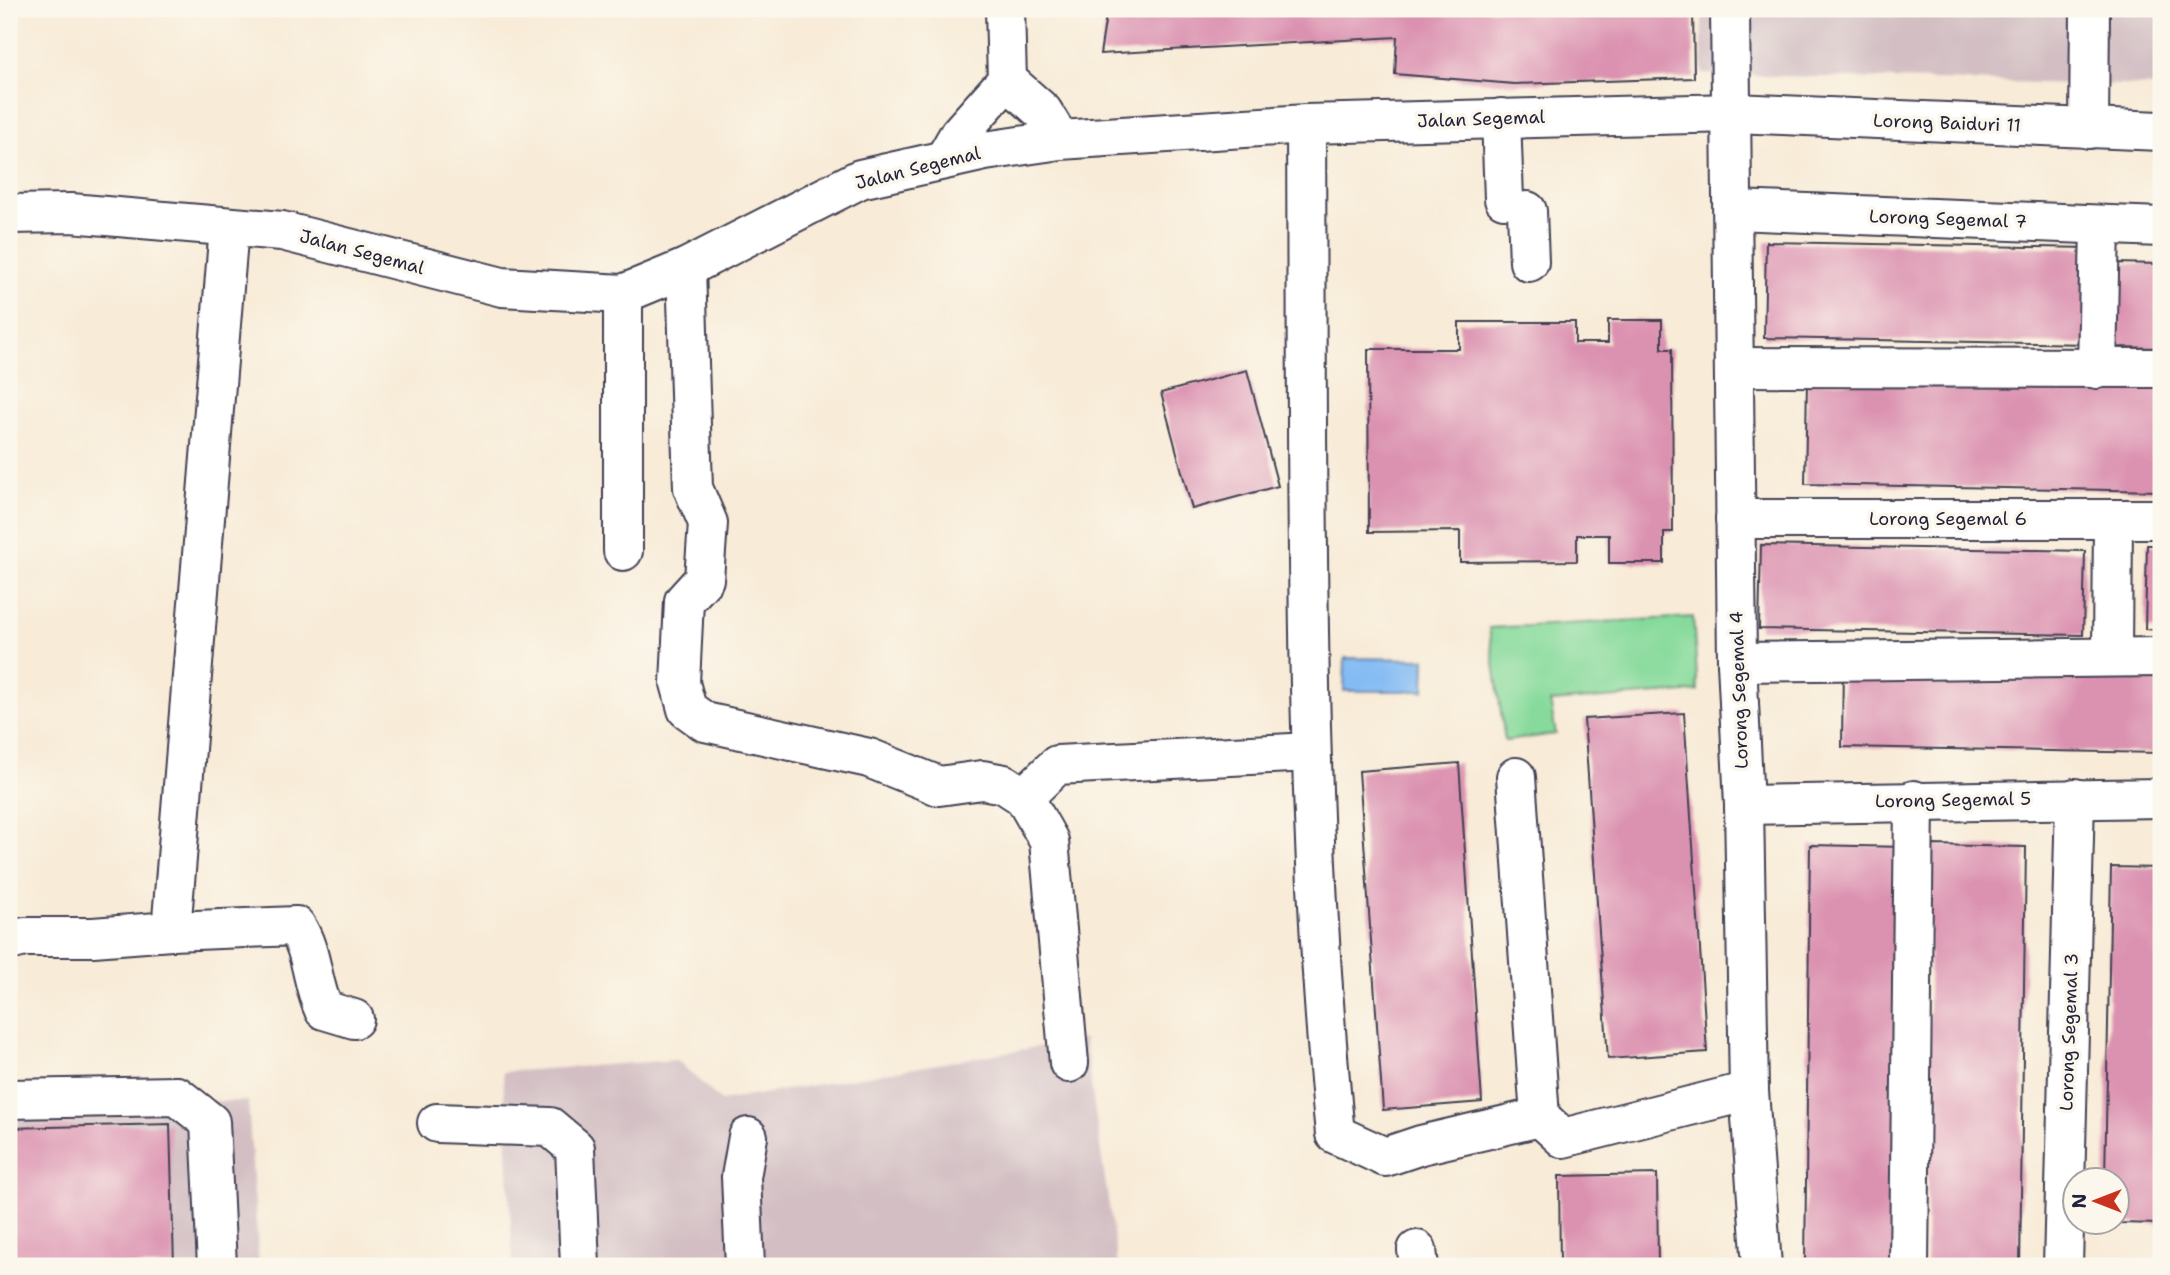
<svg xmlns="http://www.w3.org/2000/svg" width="2170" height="1275" font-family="'Shantell Sans',sans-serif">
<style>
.industrial{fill:#d2bec3}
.green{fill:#87da9b;stroke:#547e6b;stroke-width:2}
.water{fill:#83bbf3;stroke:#526e97;stroke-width:2}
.building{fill:#db92b0}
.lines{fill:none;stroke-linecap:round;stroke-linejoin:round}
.minor-casing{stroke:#424052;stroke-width:42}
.minor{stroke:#fff;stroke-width:38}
.labels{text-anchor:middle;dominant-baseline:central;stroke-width:7;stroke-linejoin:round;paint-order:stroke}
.street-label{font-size:18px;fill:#22223b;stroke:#fbf7ec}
</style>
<rect width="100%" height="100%" fill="#fbf7ec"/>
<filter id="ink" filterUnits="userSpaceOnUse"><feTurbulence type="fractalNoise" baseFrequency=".0143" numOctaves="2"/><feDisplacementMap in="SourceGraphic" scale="14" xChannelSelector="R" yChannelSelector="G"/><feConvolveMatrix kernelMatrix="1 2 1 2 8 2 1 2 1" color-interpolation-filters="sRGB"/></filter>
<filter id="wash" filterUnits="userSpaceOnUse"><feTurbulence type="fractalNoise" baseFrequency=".00686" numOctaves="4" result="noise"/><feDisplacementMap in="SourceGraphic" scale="28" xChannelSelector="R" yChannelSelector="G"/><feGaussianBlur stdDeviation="1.57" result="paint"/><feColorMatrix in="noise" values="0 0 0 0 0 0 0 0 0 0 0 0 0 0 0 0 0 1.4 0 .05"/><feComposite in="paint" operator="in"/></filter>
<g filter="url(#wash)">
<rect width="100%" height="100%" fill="#f8ebd7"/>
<g class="industrial">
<path d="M1702,9h459v77l-459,-12z"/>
<path d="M1084,1039l34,227h-605l-10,-194 174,-12 44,41z"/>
<path d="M248,1101l11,165h-250v-164z"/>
</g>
<path class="green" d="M1693,617l5,74 -148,11 6,32 -51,7 -16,-113z"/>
<path class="water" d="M1345,658l80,1 -1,32h-80z"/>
<g id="blocks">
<g class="building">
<path d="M1107,9h586l1,69 -180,6 -119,-10 2,-37 -297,17z"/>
<path d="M1766,242l323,6 -1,96 -324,-6z"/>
<path d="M2113,263l48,1v84l-49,-1z"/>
<path d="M1608,320h54v29h10l1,183h-9v31h-55v-28h-32v26l-117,1v-31l-91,1 -1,-183h91v-27h116v21h33z"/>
<path d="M1247,370l31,116 -86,23 -31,-116z"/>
<path d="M1807,382l354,6v103l-356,-7z"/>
<path d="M1761,545l324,6 -2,84 -324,-6z"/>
<path d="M2147,545h14v85l-16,-1z"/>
<path d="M1843,663l318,6v84l-319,-6z"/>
<path d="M1684,713l23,339 -99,7 -24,-340z"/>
<path d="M1459,763l23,339 -99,8 -24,-339z"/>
<path d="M1810,845l95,2 -6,419h-94z"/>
<path d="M1931,845l95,2 -6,419h-94z"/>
<path d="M2111,867l50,1v356l-43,-1v-43h-13z"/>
<path d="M170,1124l4,142h-163l-2,-138z"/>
<path d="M1657,1174l1,92h-98l-1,-90z"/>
</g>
</g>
</g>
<g filter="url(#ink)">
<use href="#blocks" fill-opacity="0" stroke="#424052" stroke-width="2"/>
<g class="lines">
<defs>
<g id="minor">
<path d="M1730,9l7,653 7,143 5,286 13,175"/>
<path d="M1007,80l36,32 17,28"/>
<path d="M1501,118l3,81"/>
<path d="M1306,124c2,337 -4,675 29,1010l50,23 36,-12 119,-28"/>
<path d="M2089,129l1,-120"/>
<path d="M944,160l15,-26 48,-54 -2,-71"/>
<path d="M1735,210l426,17"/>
<path d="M1527,211l2,51"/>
<path d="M9,214l62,-1 211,18 220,56 121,7 63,-26 174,-89 125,-28 75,-11 246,-16 427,-11 428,18"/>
<path d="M686,268l7,220 15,35 -4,56 -20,22 -4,82 7,26 18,13 164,36 70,28 43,-6 22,4 20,13 33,-32 253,-13"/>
<path d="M623,294v257"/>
<path d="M1734,367l427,1"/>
<path d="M2097,369l3,-144"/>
<path d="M1735,519h426"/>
<path d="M2112,656l1,-137"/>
<path d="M1737,662l424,-5"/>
<path d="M1516,777l24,340"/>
<path d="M1024,797l25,44 20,222"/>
<path d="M1744,805l417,-7"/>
<path d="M171,931l125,-5c17,26 15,56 28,84l30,9"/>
<path d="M9,941l16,-4h68l78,-6 58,-704"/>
<path d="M9,1099l168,-3 33,26 7,144"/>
<path d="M1540,1117l23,21 186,-47"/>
<path d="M437,1123l113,4 25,21 5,118"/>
<path d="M1417,1250l2,16"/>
<path d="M745,1266l-4,-89 7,-40"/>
<path d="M1909,1266l5,-466"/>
<path d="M2063,1266l12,-468"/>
</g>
</defs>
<use href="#minor" class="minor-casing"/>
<use href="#minor" class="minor"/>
</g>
</g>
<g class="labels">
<g class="street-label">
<text transform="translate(1481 119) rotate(-2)">Jalan Segemal</text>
<text transform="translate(1947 123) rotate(2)">Lorong Baiduri 11</text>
<text transform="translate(918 168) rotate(-14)">Jalan Segemal</text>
<text transform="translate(1948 219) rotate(2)">Lorong Segemal 7</text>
<text transform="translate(362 252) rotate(15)">Jalan Segemal</text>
<text x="1948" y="519">Lorong Segemal 6</text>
<text transform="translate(1739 690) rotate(-92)">Lorong Segemal 4</text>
<text transform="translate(1953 800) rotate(-1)">Lorong Segemal 5</text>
<text transform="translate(2069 1032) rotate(-88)">Lorong Segemal 3</text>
</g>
</g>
<rect width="2170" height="1275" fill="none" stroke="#fbf7ec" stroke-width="35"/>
<g transform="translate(2096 1201) rotate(270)"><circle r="33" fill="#fbf7ec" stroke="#a4a2a5" stroke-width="2"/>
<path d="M0-5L12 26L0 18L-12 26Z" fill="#c8321e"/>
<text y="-10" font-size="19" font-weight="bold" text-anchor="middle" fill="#22223b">N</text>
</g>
</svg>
